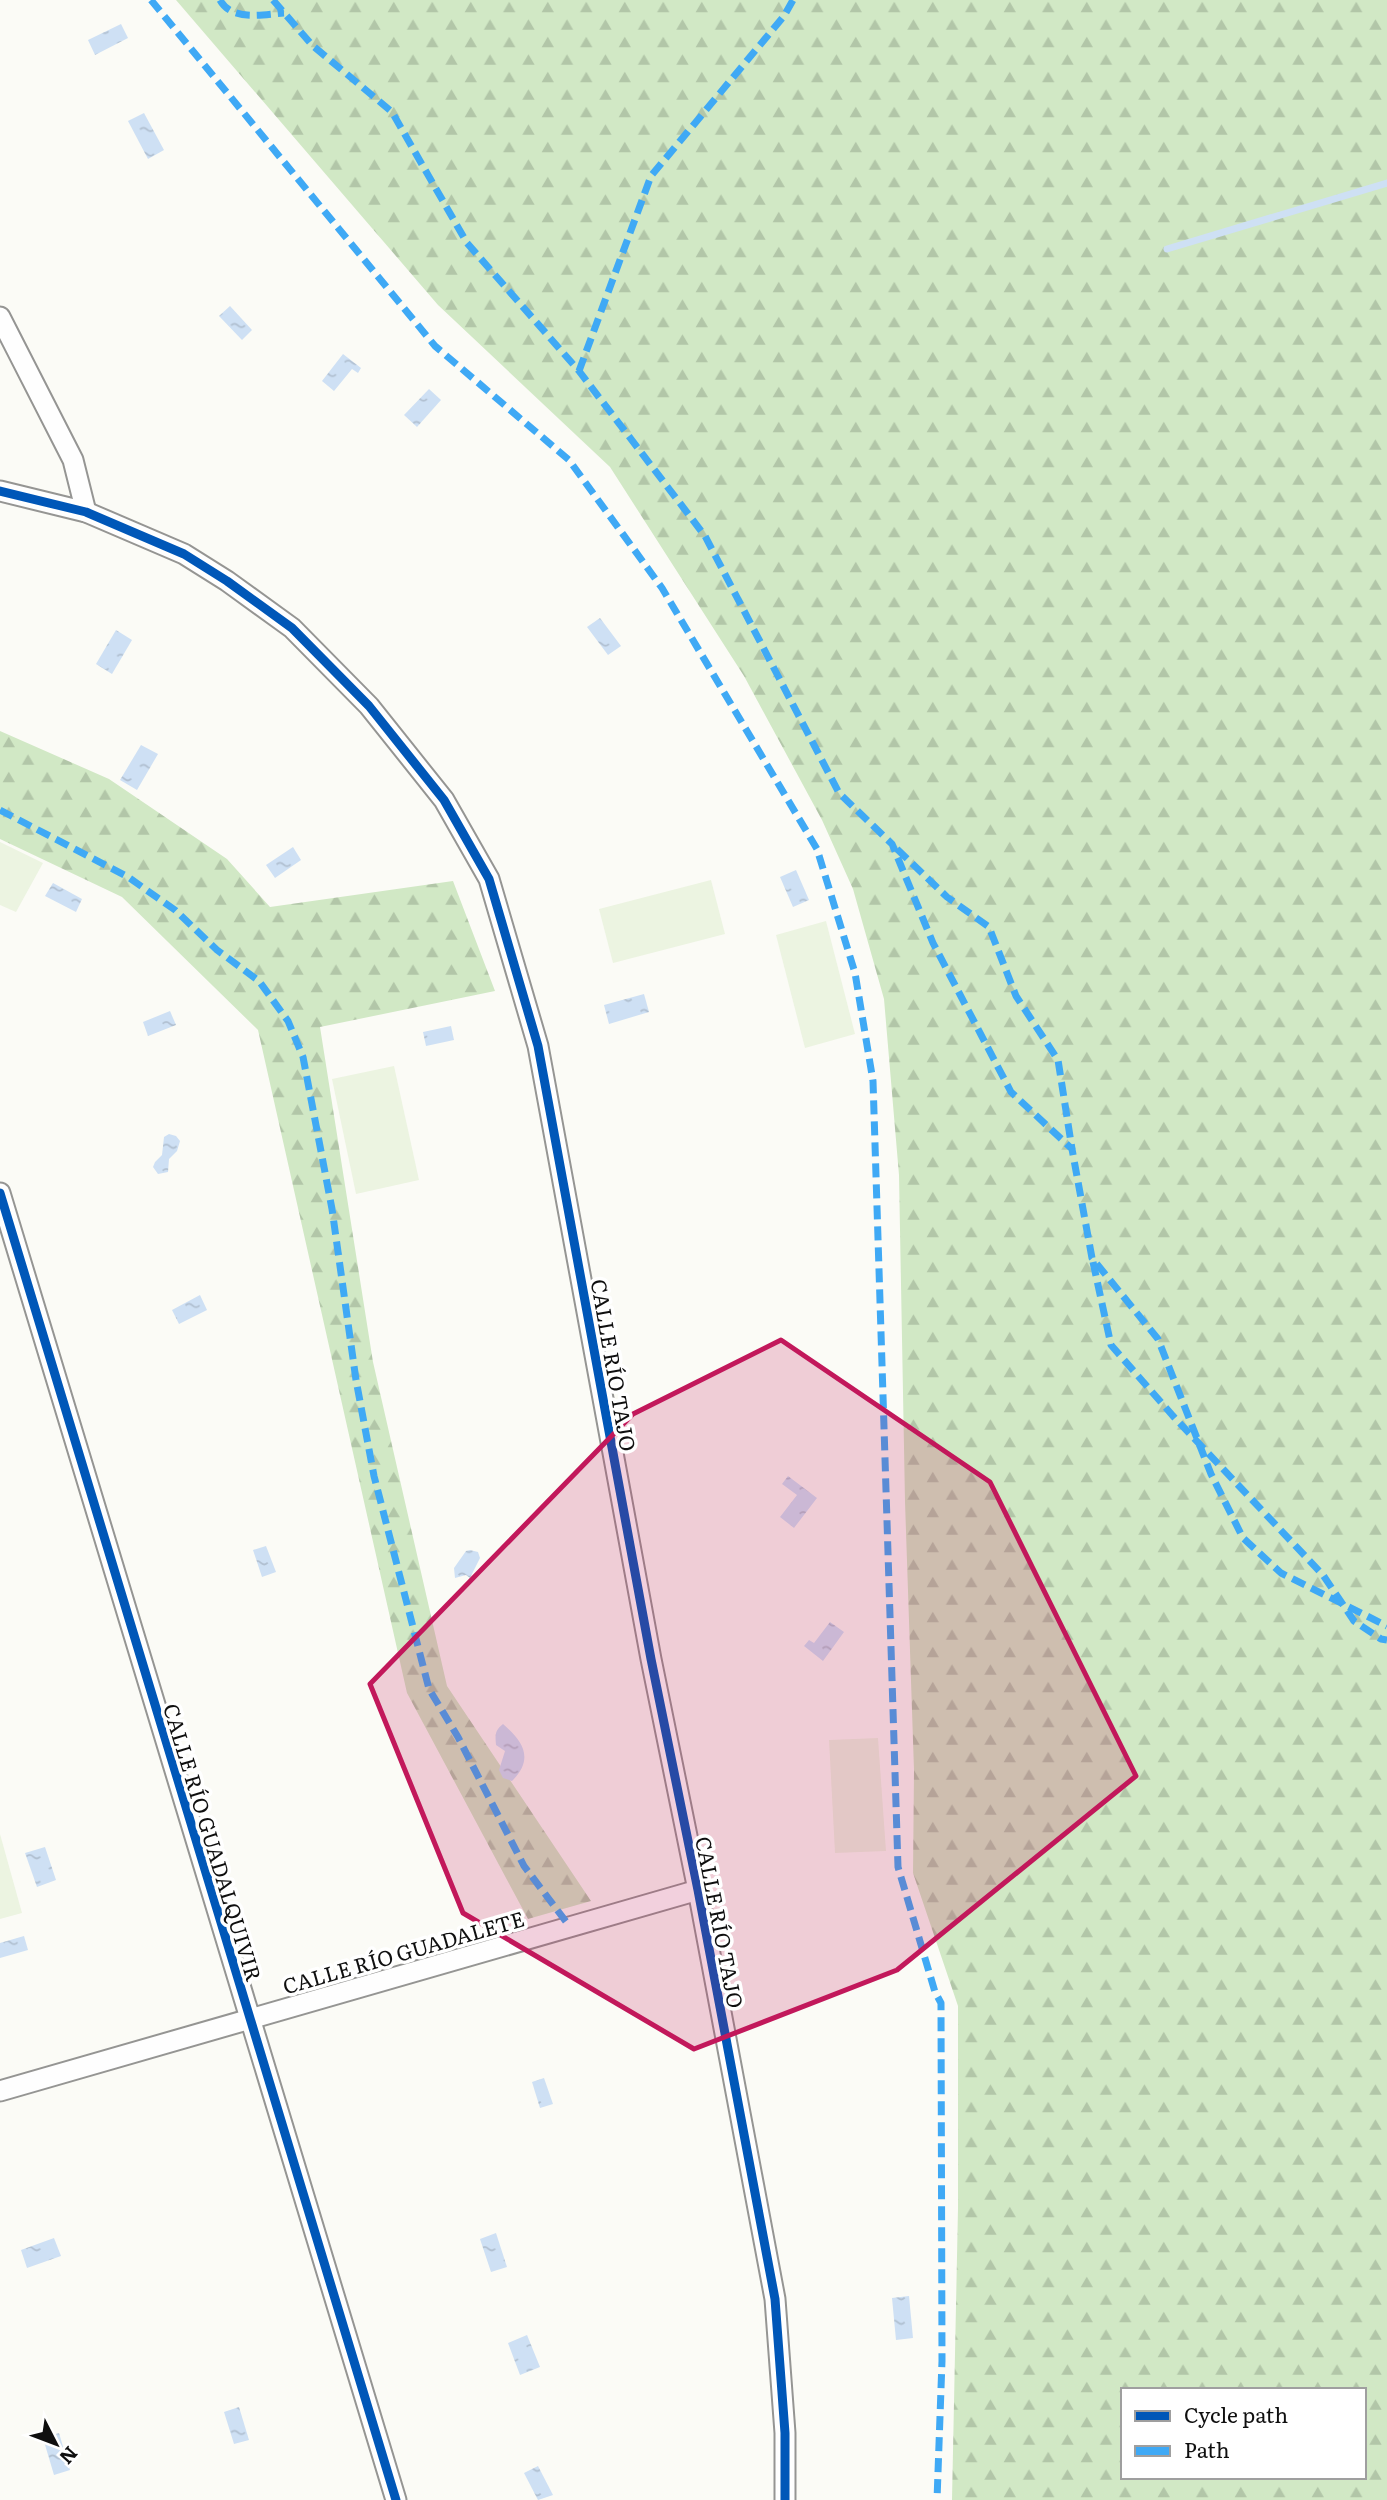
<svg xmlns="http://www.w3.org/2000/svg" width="1387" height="2500" font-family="Literata,serif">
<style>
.forest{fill:url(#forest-firs);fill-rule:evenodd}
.pitch{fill:#ecf4e1}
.water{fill:url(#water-ripples)}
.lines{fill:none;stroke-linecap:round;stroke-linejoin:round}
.stream{stroke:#cee0f4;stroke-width:7}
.minor-casing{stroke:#959593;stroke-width:23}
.minor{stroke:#fefefe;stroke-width:19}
.quiet{stroke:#3fa9f5;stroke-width:7;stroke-dasharray:14 7;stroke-linecap:butt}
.cycleway-casing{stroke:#fff;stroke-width:13}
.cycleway{stroke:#0057b8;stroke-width:9}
.marked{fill:#c2185b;fill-opacity:0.2;stroke:#c2185b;stroke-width:5;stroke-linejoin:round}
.labels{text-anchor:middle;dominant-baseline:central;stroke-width:7;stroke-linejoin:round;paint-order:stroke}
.street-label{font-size:21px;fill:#0f0f0f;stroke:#fff}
</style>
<defs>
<pattern id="forest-firs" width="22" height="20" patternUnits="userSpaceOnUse" patternTransform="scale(1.75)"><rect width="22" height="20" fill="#d1e8c5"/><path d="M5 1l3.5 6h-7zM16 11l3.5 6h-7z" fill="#b2c6a8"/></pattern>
<pattern id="water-ripples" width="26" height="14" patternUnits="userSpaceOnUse" patternTransform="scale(1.75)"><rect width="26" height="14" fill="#cee0f4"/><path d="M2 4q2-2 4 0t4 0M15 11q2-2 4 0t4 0" fill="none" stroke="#b0bfd0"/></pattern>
</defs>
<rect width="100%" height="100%" fill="#fbfbf6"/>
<g class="forest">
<path d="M176,0h1211v2500h-435l6,-292v-202l-45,-133 1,-103 -9,-268 -6,-327 -15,-176 -31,-110 -31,-69 -78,-144 -134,-209 -172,-162zM1123,2390h241v87h-241z"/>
<path d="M0,731l109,48 118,80 43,48 183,-26 42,110 -175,36 53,335 74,324 144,215 -63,18 -121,-226 -149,-663 -136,-133 -122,-58z"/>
</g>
<g class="pitch">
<path d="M0,842l43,21 -27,49 -16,-7z"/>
<path d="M711,880l14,54 -112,29 -14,-54z"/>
<path d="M826,921l29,113 -50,14 -29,-113z"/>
<path d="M394,1066l25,114 -63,14 -24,-115z"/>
<path d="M878,1738l8,113 -51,2 -6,-113z"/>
<path d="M0,1834l22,79 -22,6z"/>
</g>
<g class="water">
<path d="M121,24l7,14 -33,17 -7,-15z"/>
<path d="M144,113l20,37 -16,9 -20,-38z"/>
<path d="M230,306l22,24 -10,10 -23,-24z"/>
<path d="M343,354l18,14 -3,5 -6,-4 -18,22 -12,-10z"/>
<path d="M429,389l12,11 -24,27 -13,-12z"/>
<path d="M600,618l21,28 -13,9 -21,-28z"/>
<path d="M116,630l16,10 -20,34 -16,-10z"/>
<path d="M141,745l17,9 -21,36 -17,-10z"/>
<path d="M293,847l8,13 -26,18 -9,-13z"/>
<path d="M796,870l13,30 -16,7 -13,-30z"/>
<path d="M53,883l29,16 -6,13 -31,-16z"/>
<path d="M644,994l5,18 -40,12 -5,-19z"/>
<path d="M170,1011l6,14 -28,11 -5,-14z"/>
<path d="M451,1026l3,14 -28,6 -3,-14z"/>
<path d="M169,1134l7,2 4,5 -3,10 -8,8 -1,13 -10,2 -5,-7 2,-5 7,-7 2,-18z"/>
<path d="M200,1295l7,15 -28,14 -7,-14z"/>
<path d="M788,1476l29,22 -23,30 -14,-11 17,-22 -15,-11z"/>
<path d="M266,1546l10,26 -14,5 -9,-27z"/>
<path d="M470,1550l8,2 2,6 -10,20 -4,-3 -11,3 -1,-10 12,-17z"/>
<path d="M830,1622l14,10 -21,29 -19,-15 5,-6 5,3z"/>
<path d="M503,1724c21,18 31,35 9,57l-9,-3 -4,-8 6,-19 -9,-6c-1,-10 -1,-15 7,-21z"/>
<path d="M45,1847l11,33 -19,7 -12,-34z"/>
<path d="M24,1936l4,14 -28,8v-15z"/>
<path d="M544,2078l9,26 -13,4 -8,-26z"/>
<path d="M496,2233l11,34 -16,5 -11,-33z"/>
<path d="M54,2238l7,18 -34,12 -6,-18z"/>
<path d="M909,2296l4,42 -17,2 -4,-42z"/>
<path d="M527,2335l13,32 -20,8 -12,-32z"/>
<path d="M239,2407l10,33 -15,4 -10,-32z"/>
<path d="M59,2433l11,37 -16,5 -11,-37z"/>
<path d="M538,2466l15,29 -15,5 -14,-27z"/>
</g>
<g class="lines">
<path class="stream" d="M1167,249l220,-66"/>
<defs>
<g id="minor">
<path d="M0,317l73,143 13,52"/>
<path d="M0,491l86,21 98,42 43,27 65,47 77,78 75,94 45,79 49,167 113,613 47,231 77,409 10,134v67"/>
<path d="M0,1193l396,1307"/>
<path d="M0,2091l698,-201"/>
</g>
</defs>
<use href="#minor" class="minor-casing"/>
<use href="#minor" class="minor"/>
<g class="quiet">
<path d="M151,0l284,346 134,114 93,128 155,261 38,124 18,108 25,786 37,125 6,11 1,358 -5,139"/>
<path d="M220,0c12,22 44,14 64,13"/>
<path d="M273,0l39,45 80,67 75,131 112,128 126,165 134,257 53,51 41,99 78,149 61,57 20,109 66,81 53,135 32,64 38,35 106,53"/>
<path d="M579,371l72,-195 133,-160 9,-16"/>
<path d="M0,810l128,67 47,33 42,40 42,31 29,40 15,36 29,152 24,171 18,96 55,213 29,48 66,129 46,61"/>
<path d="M897,849l50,48 42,30 27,69 42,64 14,89"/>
<path d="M1093,1262l18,83 62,71 150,159 31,46 27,18 6,1"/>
</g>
<defs>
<g id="cycleway">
<path d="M0,491l86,21 98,42 43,27 65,47 77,78 75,94 45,79 49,167 113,613 47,231 77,409 10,134v67"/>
<path d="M0,1193l396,1307"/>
</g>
</defs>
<use href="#cycleway" class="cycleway-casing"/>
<use href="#cycleway" class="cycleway"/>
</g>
<path class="marked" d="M781,1340l209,142 146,294 -239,194 -203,79 -231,-136 -93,-229 263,-270z"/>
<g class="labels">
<g class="street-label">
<text transform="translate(615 1365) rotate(80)">CALLE RÍO TAJO</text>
<text transform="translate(214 1842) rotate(73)">CALLE RÍO GUADALQUIVIR</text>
<text transform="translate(721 1922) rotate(79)">CALLE RÍO TAJO</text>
<text transform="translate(403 1951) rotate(-16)">CALLE RÍO GUADALETE</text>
</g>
</g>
<rect x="1121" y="2388" width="245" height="91" fill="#ffffff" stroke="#9f9f9f" stroke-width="2"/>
<rect x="1135" y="2411" width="35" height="10" fill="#0057b8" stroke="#9f9f9f" stroke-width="2"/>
<text x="1184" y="2423" font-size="21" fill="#0f0f0f">Cycle path</text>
<rect x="1135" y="2446" width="35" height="10" fill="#3fa9f5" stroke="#9f9f9f" stroke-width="2"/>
<text x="1184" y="2458" font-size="21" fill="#0f0f0f">Path</text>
<g transform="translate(56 2444) rotate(132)" stroke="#ffffff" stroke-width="5" paint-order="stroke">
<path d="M0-5L12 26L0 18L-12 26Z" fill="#0f0f0f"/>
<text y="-10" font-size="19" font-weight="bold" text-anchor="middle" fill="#0f0f0f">N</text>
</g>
</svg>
